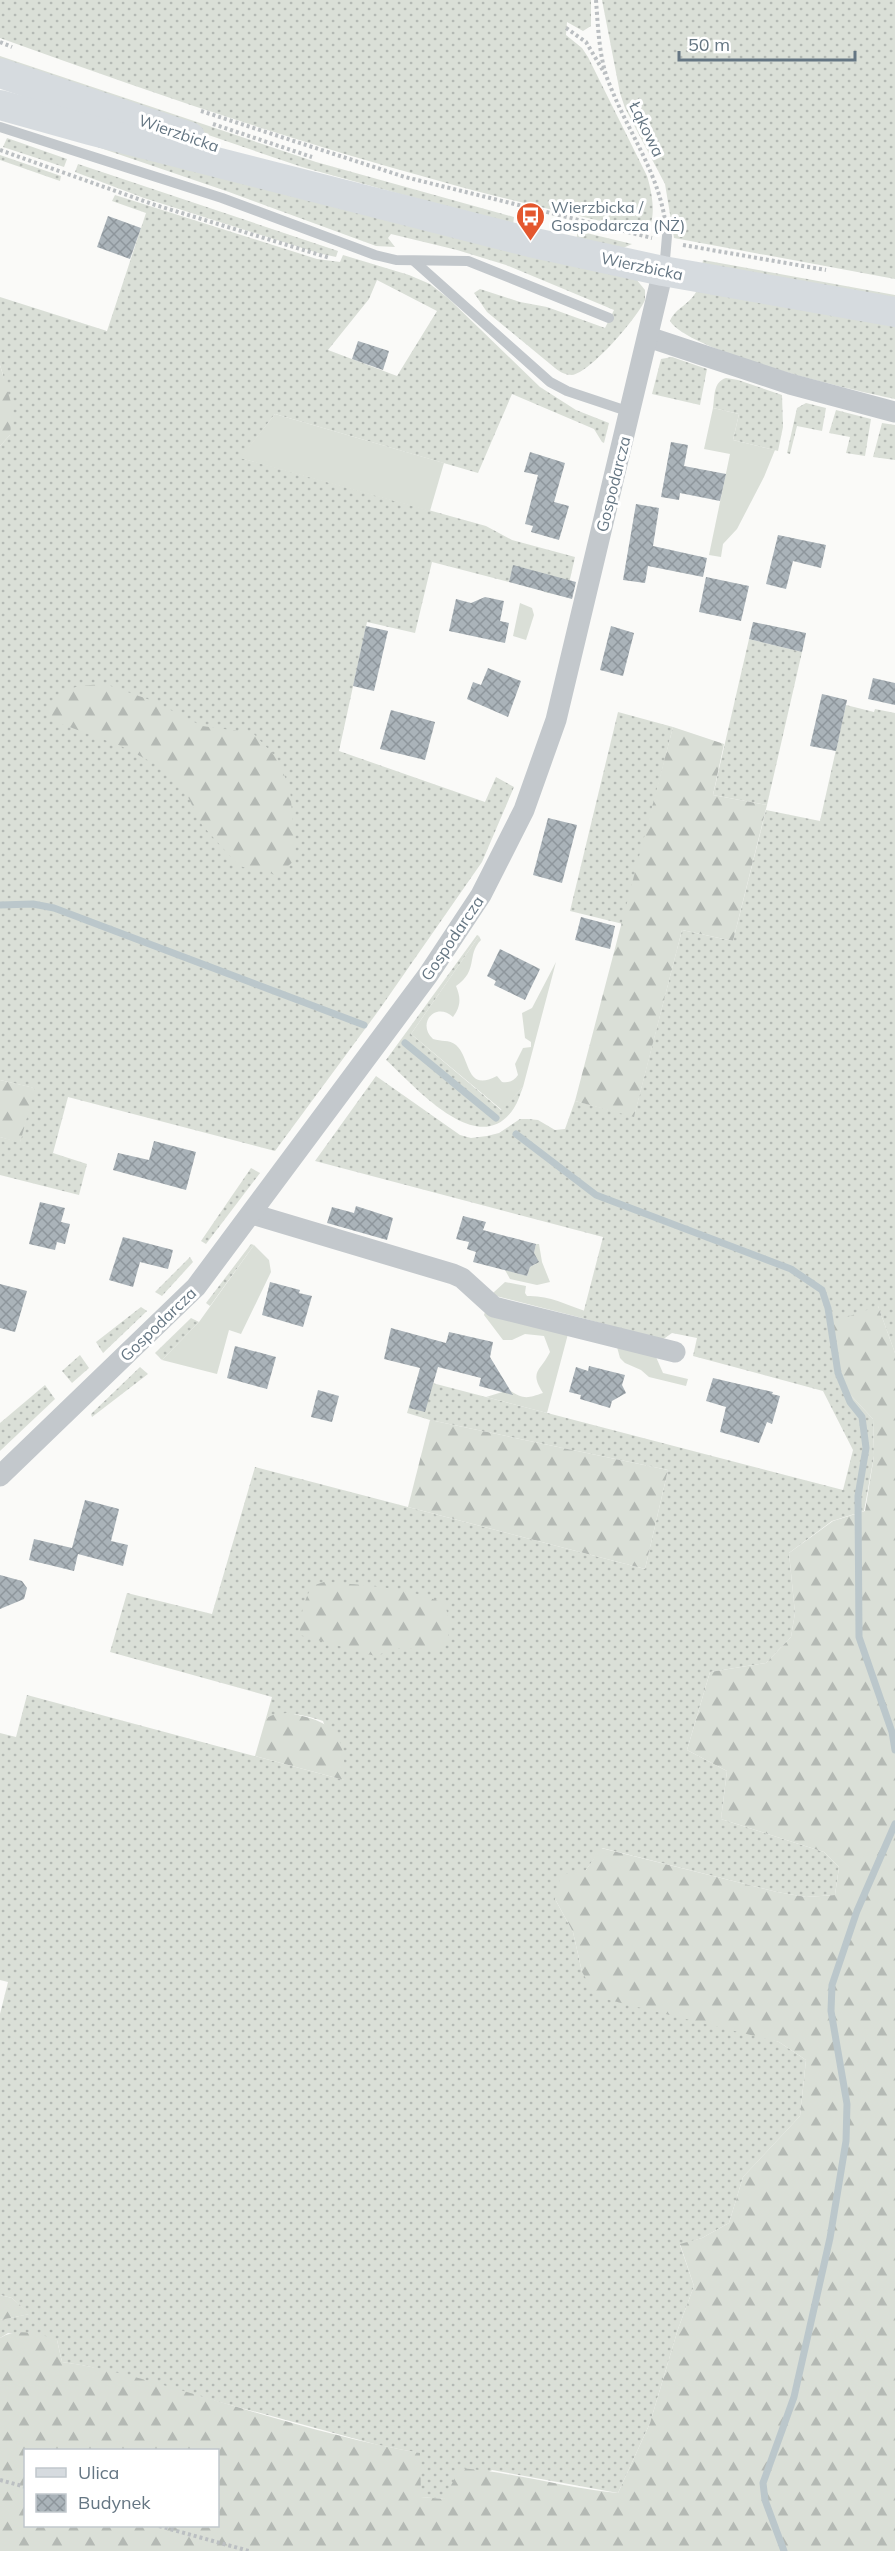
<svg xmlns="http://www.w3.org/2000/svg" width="895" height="2551" font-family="Mulish,sans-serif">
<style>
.grass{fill:url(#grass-dots);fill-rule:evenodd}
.forest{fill:url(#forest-firs);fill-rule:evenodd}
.garden{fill:#dadfd7}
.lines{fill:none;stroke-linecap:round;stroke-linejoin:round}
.stream{stroke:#bbc7cb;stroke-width:7}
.building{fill:url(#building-cross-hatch)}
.path{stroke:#bbbfc2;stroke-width:4;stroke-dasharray:3 3;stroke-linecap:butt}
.lane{stroke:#c3c8cc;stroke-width:10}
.street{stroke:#c3c8cc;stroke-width:21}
.secondary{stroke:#d6dbdf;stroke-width:30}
.labels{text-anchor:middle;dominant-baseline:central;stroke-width:6;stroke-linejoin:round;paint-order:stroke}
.street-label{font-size:16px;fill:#657683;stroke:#fff}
.poi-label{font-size:16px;fill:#657683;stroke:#fff;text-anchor:start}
</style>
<defs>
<pattern id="grass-dots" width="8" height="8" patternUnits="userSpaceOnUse" patternTransform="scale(1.5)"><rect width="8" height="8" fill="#dadfd7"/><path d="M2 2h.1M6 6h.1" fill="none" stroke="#b4b9b4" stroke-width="1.8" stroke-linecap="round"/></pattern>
<pattern id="forest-firs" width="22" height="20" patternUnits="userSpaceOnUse" patternTransform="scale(1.5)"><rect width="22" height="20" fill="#dadfd7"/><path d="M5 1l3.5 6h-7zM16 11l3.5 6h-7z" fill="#b4b9b4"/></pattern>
<pattern id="building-cross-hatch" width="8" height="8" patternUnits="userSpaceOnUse" patternTransform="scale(1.5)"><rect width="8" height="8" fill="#aab3b9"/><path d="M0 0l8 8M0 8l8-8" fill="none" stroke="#8e969c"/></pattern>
</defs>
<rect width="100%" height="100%" fill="#fafaf8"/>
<g class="grass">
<path d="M0,0h591v26l-8,5 -16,-9 -1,13 16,13 6,9 59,119c5,16 10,41 0,56 -71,-17 -141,-32 -211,-52 -147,-40 -293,-90 -436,-142z"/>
<path d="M602,0h293v279l-221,-41 -9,-54 -40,-76 -5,-15z"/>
<path d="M0,56l316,106 198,55 -1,8 -211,-58 -302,-103z"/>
<path d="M7,138l60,21 -3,8 -61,-20z"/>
<path d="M74,139l562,140 9,11v10c-7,17 -55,73 -73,75 -7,0 -12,-3 -17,-7l-68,-56 -13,-19 6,-4 40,13 27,5 58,21 9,-18 -108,-45 -49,-15 -66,-16 -3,4 7,9 -19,-1 -147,-54z"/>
<path d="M0,155l61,21 -1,5 -60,-21z"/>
<path d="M78,164l251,84 9,3 -2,6 -18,-4 -174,-55 -69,-26z"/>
<path d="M115,195l202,64 23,3 3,-7 66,20 21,9 18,14 92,89 36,23 33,13 -5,20 -2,-1 -8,-13 -82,-35 -34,79 -203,-59 -34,44 245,68 26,14 63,17 -9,40 -22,-5 5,-16 -36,-10 -4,16 -77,-20 -17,71 -48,-11 -28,129 146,51 11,-25 18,10 -32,75 -103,148 -104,141 -207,-54 -15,56 34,11 -8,31 -79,-20v-38l20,5 14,-54 -34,-8v-634l10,-11 -7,-60 -3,-10v-68l107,34 39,-118 -34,-12zM377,280l60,31 -40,65 -69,-26 41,-51z"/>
<path d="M578,231l54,13 -9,4 -47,-8z"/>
<path d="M703,260l192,35v5l-193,-34z"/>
<path d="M697,290l198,35v74c-40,-8 -206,-47 -225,-78 5,-13 21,-17 27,-31z"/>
<path d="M672,357l35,12 -7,36 -48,-11 9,-35z"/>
<path d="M726,378l12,2 44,15 1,32 -5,24 -45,-11 6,-26 -26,-6c2,-12 0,-26 13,-30z"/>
<path d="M806,403l20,5 -4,23 -25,-5 -7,28 -3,-1 10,-45z"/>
<path d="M836,410l35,9 -6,37 -19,-3 4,-16 -21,-4z"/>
<path d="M882,423l13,2v35l-22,-3z"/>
<path d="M749,639l53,13 -35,153 -54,-10z"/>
<path d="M846,705l28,7 1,-3 20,4v640l-17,-47 -33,83 28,30 1,37 -10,55 -32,10 -43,32 6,60 -4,24 -25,26 -56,9 -23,78 40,21 -6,48 103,33 15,15 -4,28 -29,2 -29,-5 -175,-44 -16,22 -31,29 18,33 9,40 197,70 27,18 -6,56 -57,61 -14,46 -27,15 -22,7 14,41 -16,43 -28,94 -32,70 -126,-23 -48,29 -24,-2 -1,-44 -41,-8 -291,-79 -25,-4 -5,-22 -49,-7 -8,5v-18l29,-6 -17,-16 -12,-3v-281l8,-32 -8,-2v-247l16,4 11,-42 317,85 -21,-59c-19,-6 -39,-11 -57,-3l6,-21 -162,-45 17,-59 85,21 43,-147 390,102 23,-99 -238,-50 -23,-7 10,-34 426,111 10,-40 -30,-59 -130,-35 4,-18 -25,-5 -10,7 -80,-22 21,-81 -288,-76 61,-85 84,59 11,3 16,-2 12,-3 21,-14h8l10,1 17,10 10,-1 10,-28 59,15 48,-186 51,11 33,-131 54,11z"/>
<path d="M618,712l55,15 -50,197 -53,-13z"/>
<path d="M477,935l2,1 -68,98 90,76 22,-23c-3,7 -5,15 -9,21 -35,54 -100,-23 -128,-48z"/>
<path d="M251,1168l9,5 -54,71 -5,-3z"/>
<path d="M251,1244l3,1 -44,61 -4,-3z"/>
<path d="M190,1257l3,5 -31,34 -7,-4z"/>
<path d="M141,1307l6,4 -44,42 -7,-11z"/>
<path d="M191,1318l8,4 -37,38 -7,-7z"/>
<path d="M80,1355l9,13 -17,15 -10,-12z"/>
<path d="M140,1367l8,7 -56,43 -1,-3z"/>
<path d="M45,1385l10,14 -55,52v-28z"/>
</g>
<g class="forest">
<path d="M0,365l12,41 -2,29 -10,11z"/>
<path d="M105,684l48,17 49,25 51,7 24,25 13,31 6,70 -18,16 -39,-9 -37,-41 -20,-40 -23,-19 -38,-20 -65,-24 -10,-13c20,-24 29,-23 59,-25z"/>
<path d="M673,727l51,17 -11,51 54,10 -34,136 -51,-11 -48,187 -59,-16z"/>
<path d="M0,1080l35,8 -15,55 -20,-6z"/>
<path d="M878,1306l17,47v1198h-895v-213c17,-10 39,-5 57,2l5,22c53,7 104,24 155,39 66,20 134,40 203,52l1,44 23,2 16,-31c53,4 105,20 158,25l32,-70 28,-94 16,-43 -14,-42 22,-6 27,-15 14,-46 57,-61 6,-56 -27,-18 -182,-45 -15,-25 -9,-40 -18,-33 6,-24 25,-5 15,-22 176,44 29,5 29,-2 4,-28 -15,-15 -103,-33 6,-48 -40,-21 23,-78 56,-9 25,-26 4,-24 -6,-60 44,-32 32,-10 9,-55 -1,-37 -28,-30 -12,-67zM26,2450h192v76h-192z"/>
<path d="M430,1420l238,50 -23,99 -237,-62z"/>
<path d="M324,1582c39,3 85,5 121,22l5,20 -3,18 -12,8 -37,-2 -23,8 -75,-21c0,-18 3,-33 12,-49z"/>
<path d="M288,1713c44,8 59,19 56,67l-89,-24 11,-38 9,-4z"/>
<path d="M0,2295l12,3 18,16 -30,6z"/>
</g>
<g class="garden">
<path d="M713,408l26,6 -6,26 42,10 -11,27 -27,52 -14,15 -2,13 -12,-2 21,-101 -26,-5z"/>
<path d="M275,414l169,49 -14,48 -190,-53z"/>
<path d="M520,603l12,5 2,7 -8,25 -13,-4z"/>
<path d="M479,936l2,4c-15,15 -2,30 -25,46 5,12 5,20 -3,31 -17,-16 -37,6 -20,22 8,3 16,0 23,6 15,13 9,48 41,31l5,6c7,1 12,-1 16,-7l-3,-11 8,-16 8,-1v-5l-6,-4 -3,-25 10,-5 24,-46 -33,125 -21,23 -91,-76z"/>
<path d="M536,1244h3l3,18 8,20 -13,3 -27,-6 -5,-9 22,6 3,-9 6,-3 -2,-11z"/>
<path d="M254,1245l15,15 2,12 -30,62 -12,-4 -12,44 -55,-14 37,-38z"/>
<path d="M505,1282l21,4 -1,7 2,3c21,-1 38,8 58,15l-3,7 -86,-22 -3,-3z"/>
<path d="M485,1312l83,22 -21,79 -61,-16 23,-7c15,10 19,8 34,3 -14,-22 -3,-21 7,-41l-6,-16 -19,-2 -13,6h-9l-19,-25z"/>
<path d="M617,1347l39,10 7,16 25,6 -2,7 -37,-9 -8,-7 -16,-7 -5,-5z"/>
</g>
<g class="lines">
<g class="stream">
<path d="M0,905l33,-1 21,4 310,117"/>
<path d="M405,1043l91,75"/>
<path d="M516,1134l80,61 195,74 31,21 6,18 10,65 12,29 12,15 4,31 -8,48 1,141 33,95 3,18"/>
<path d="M784,2551l-19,-51 -2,-17 31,-86 36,-159 16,-97 1,-37 -16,-93 1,-26 25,-74 38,-87"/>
</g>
</g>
<g class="building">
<path d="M108,216l33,12 -11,31 -33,-12z"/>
<path d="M358,341l31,10 -6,19 -31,-11z"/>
<path d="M671,442l17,3 -4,21 42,8 -6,27 -40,-8 -1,7 -18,-3z"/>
<path d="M530,452l35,11 -11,39 15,4 -10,34 -28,-8 2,-6 -8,-2 13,-49 -14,-3z"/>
<path d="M636,504l23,4 -6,38 54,12 -4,19 -55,-11 -3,17 -22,-3z"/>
<path d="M778,535l48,10 -5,23 -28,-7 -7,28 -20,-5z"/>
<path d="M513,565l63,17 -4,17 -63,-17z"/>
<path d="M706,577l43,9 -8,35 -42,-9z"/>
<path d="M485,597l19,4 -4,20 9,2 -4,20 -56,-12 7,-32 15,4z"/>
<path d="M753,622l53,11 -4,19 -53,-13z"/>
<path d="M366,626l22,5 -14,60 -21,-5z"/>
<path d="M611,626l23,7 -11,43 -23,-6z"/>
<path d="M488,668l33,13 -13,36 -41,-18 6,-17 8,3z"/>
<path d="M873,678l22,5v22l-27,-6z"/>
<path d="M822,694l25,6 -11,51 -26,-5z"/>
<path d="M391,710l44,12 -10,38 -45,-11z"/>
<path d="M548,818l29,7 -15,58 -29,-8z"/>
<path d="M581,917l34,9 -5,23 -35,-9z"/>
<path d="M500,949l40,20 -15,31 -31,-15 2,-4 -9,-5z"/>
<path d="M154,1141l42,11 -10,38 -73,-20 5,-17 31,7z"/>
<path d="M40,1202l25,6 -4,14 9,2 -5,20 -8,-2 -2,8 -26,-6z"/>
<path d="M356,1206l37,12 -6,22 -60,-17 5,-16 22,6z"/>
<path d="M463,1216l23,6 -3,8 53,14 -2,9 5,9 -9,5 -3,9 -54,-14 3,-10 -9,-3 2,-7 -13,-3z"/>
<path d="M123,1237l50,13 -5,19 -28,-7 -7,25 -24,-7z"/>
<path d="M270,1282l30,8 -1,3 13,3 -9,31 -41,-12z"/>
<path d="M0,1284l27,7 -12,41 -15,-4z"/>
<path d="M391,1328l55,15 3,-11 44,10 -3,15 23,38 -34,-9 2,-8 -43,-11 -13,45 -16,-4 11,-40 -36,-9z"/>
<path d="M235,1346l41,11 -9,32 -40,-11z"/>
<path d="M589,1366l36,9 -3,10 4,8 -14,8 -2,7 -30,-9 1,-4 -12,-3 7,-25 12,4z"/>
<path d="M713,1378l60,14 -1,2 8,2 -8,28 -5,-2 -8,21 -39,-11 6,-25 -20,-6z"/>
<path d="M318,1390l21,6 -7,26 -21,-5z"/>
<path d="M85,1500l34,9 -8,32 17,4 -5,21 -45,-12 -4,17 -45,-11 5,-21 38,9z"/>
<path d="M0,1575l22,6 5,7 -3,11 -24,10z"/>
</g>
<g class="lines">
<g class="path">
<path d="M596,0c2,26 3,59 13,83 18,47 48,87 56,137"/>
<path d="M566,28l20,14 19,32"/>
<path d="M0,42l12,5"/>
<path d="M201,111l204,66 247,61"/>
<path d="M213,124l99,33"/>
<path d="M0,150l152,54 178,54"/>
<path d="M683,245l143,25"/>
<path d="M0,2480l26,7"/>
<path d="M159,2526l90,25"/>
</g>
<g class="lane">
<path d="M0,127l222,71 153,57 21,5 72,1 141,57"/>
<path d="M414,261l136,121 17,9 63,21"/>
<path d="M664,271l3,-35"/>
</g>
<g class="street">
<path d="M648,337l142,47 105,28"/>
<path d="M252,1214l201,60 9,4 32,29 181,45"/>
<path d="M0,1476l196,-189 232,-312 53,-80 43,-85 32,-90 107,-449"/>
</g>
<g class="secondary">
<path d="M0,73l190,64"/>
<path d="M0,105l90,25 440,112 133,29 232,41"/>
</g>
</g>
<defs>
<symbol id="bus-pin" viewBox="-11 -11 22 30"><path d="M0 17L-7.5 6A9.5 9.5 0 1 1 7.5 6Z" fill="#e4572e" stroke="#fff"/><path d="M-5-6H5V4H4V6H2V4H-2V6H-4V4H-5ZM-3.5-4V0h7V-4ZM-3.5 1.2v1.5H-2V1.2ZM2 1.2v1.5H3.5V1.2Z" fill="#fff"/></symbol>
</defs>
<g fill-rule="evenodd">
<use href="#bus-pin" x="514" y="200" width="33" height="45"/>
</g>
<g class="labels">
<g class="street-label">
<text transform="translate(647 129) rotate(64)">Łąkowa</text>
<text transform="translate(179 133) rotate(19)">Wierzbicka</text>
<text transform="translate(642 266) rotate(12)">Wierzbicka</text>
<text transform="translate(613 484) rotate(-76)">Gospodarcza</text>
<text transform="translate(452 938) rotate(-56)">Gospodarcza</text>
<text transform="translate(158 1324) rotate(-44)">Gospodarcza</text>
</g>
<g class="poi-label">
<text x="551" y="207">Wierzbicka /<tspan x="551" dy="18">Gospodarcza (NŻ)</tspan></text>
</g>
</g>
<rect x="24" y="2449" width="195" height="78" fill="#ffffff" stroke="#c1c8cd" stroke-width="1.5"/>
<rect x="36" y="2468" width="30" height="9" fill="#d6dbdf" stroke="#c1c8cd" stroke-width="1.5"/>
<text x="78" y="2479" font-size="18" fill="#657683">Ulica</text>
<rect x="36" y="2494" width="30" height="18" fill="url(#building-cross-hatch)" stroke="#c1c8cd" stroke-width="1.5"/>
<text x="78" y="2509" font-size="18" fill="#657683">Budynek</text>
<path d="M679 51v9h176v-9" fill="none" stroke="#657683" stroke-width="3"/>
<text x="688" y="51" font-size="18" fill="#657683" stroke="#ffffff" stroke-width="4.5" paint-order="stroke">50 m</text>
</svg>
